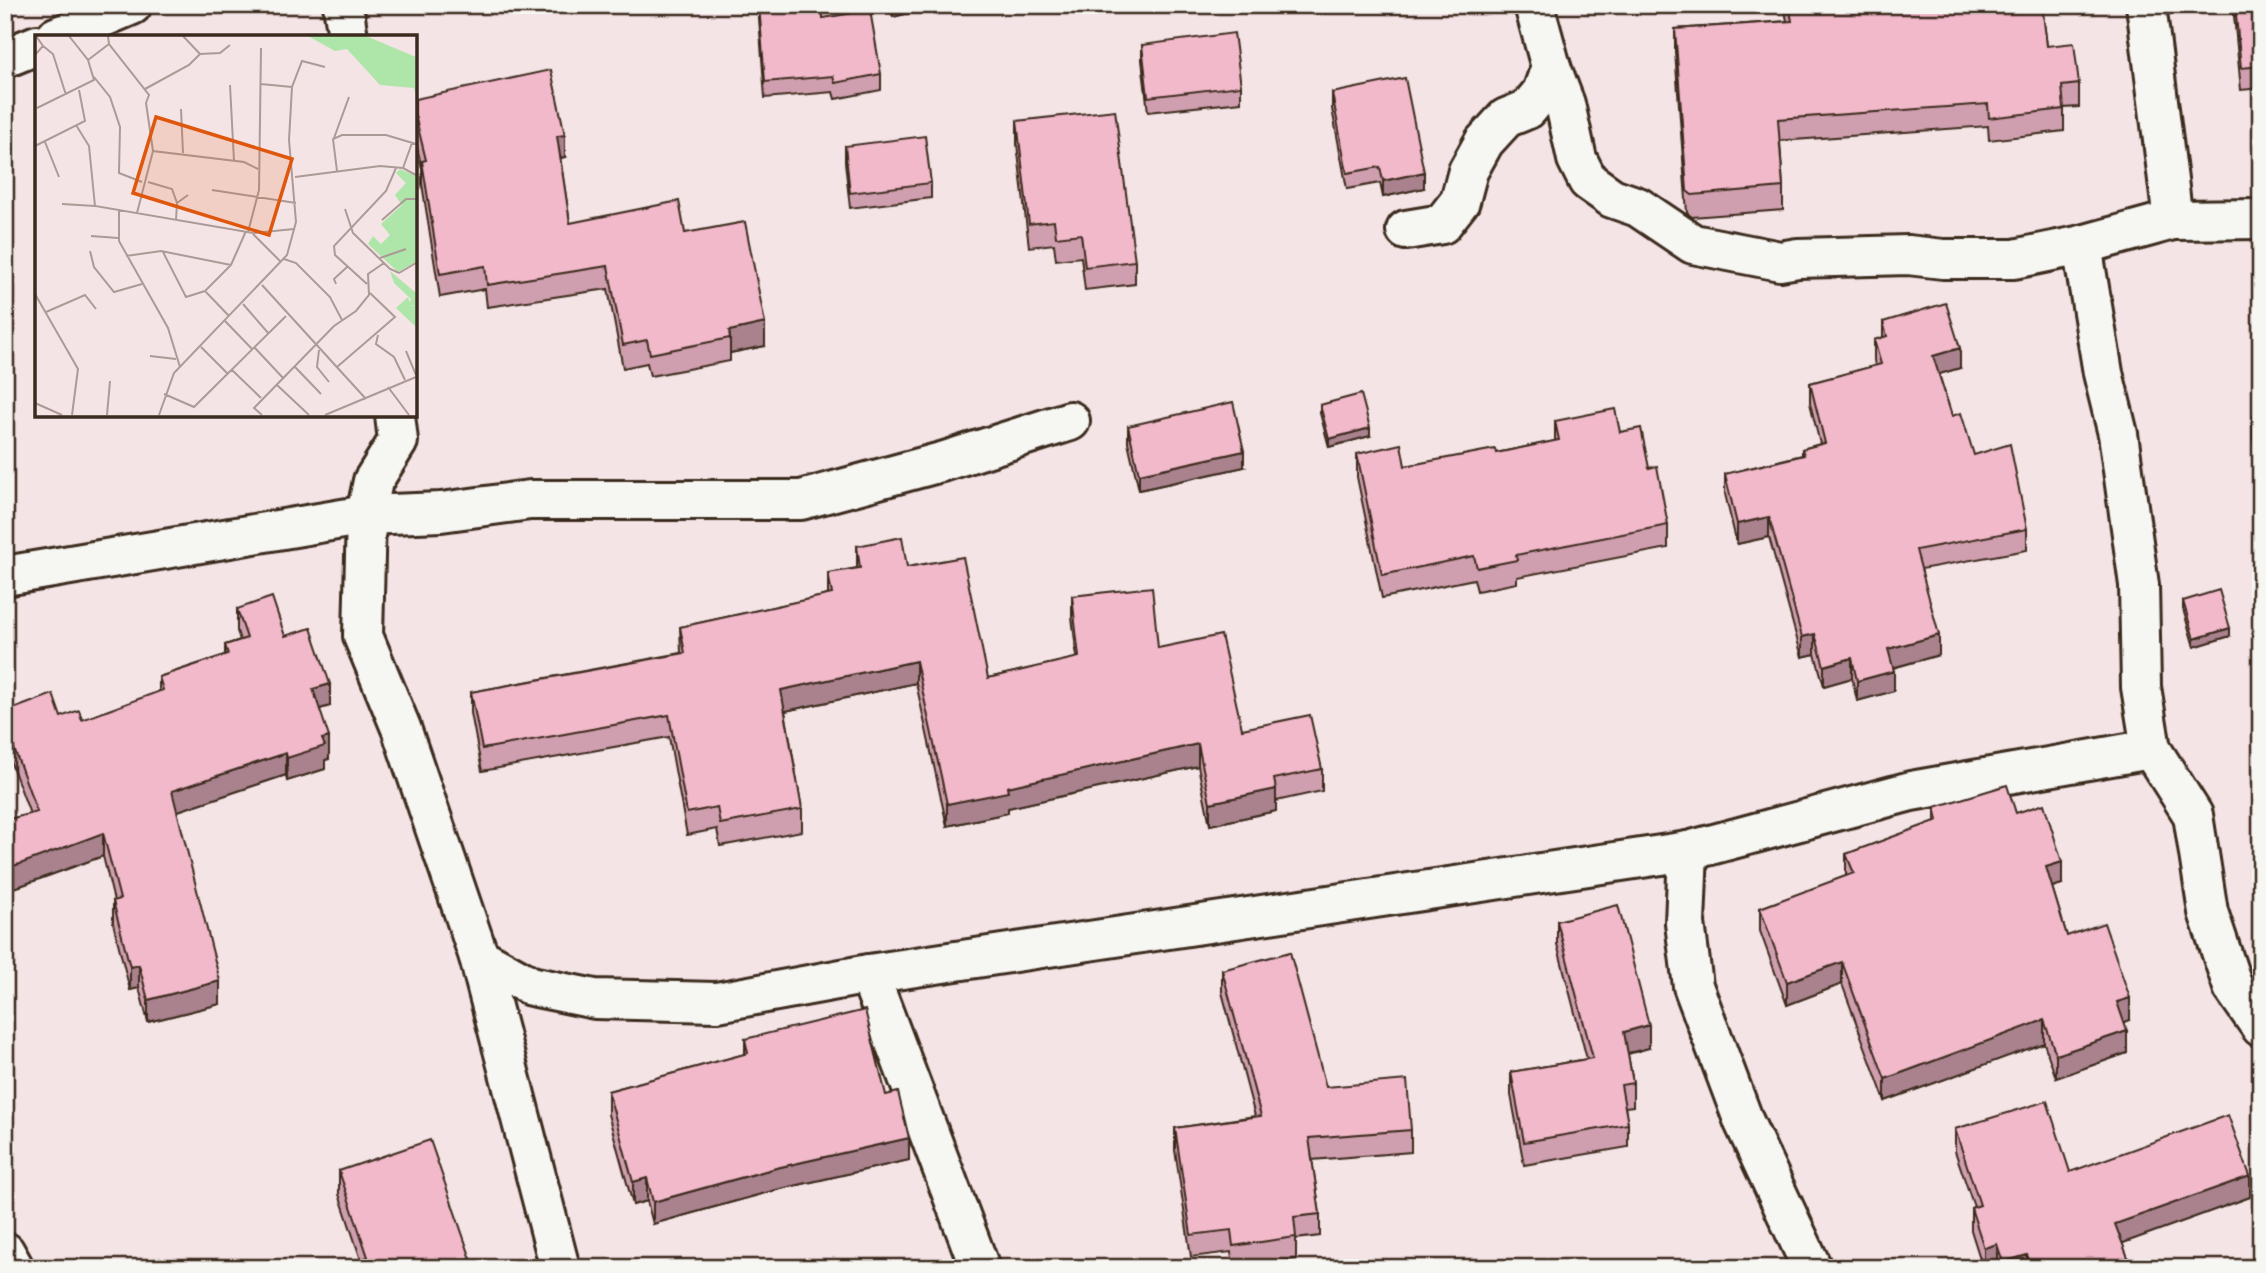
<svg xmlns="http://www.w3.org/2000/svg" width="2266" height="1273" font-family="Mali,sans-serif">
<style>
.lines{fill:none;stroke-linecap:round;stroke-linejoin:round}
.minor-casing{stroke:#3b2a1e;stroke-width:44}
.minor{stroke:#f6f6f2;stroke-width:38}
.wall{fill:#d09faf;stroke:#3b2a1e;stroke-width:2}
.shaded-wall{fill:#a9828e;stroke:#3b2a1e;stroke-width:2}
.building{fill:#f2b9cb;stroke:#3b2a1e;stroke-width:2}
.inset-road{fill:none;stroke:#ab9a96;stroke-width:2}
.view{fill:#df570d;fill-opacity:0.15;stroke:#df570d;stroke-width:3.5}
.inset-edge{fill:none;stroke:#3b2a1e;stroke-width:3.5}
</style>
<rect width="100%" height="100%" fill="#f5e4e6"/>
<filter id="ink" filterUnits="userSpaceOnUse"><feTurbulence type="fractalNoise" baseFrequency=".0143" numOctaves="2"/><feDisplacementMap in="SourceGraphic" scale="14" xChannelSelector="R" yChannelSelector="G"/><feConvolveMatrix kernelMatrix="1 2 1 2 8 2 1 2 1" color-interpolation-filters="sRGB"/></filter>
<g filter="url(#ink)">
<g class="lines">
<defs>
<g id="minor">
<path d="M343,5l5,32"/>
<path d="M2146,5l27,215"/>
<path d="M56,37l76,-32"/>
<path d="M5,58l32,-13"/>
<path d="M1551,67l14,37 12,55 11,22 24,17 26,9 55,37 87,17 18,-3 110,-3 35,4h71l68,-14"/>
<path d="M1406,230l36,-6 18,-23 8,-30 16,-29 22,-24 22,-9 14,-17 9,-25 -17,-62"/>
<path d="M395,415l3,26 -25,40 -7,34 -3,121 38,92 78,229 81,311"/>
<path d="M5,576l361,-61 75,-3 89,-12h271l144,-39 125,-40"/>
<path d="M2151,749l-10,-62 -2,-102 -21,-151 -15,-61 -21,-128 91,-25 88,-1"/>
<path d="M1688,851l-3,72 8,63 51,136 68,146"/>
<path d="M479,957l52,29 64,13 122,3 152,-28 819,-123 223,-60 240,-42 42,66 15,97 25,75 28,40"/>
<path d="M869,974l111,294"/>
<path d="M5,1252l9,16"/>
</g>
</defs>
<use href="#minor" class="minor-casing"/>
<use href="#minor" class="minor"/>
</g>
<g class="wall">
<path d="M758,5h37l28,13 58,56v16l-46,9 -2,-7 -68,6z"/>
<path d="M890,5h40v3l-37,9z"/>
<path d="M1784,5h258l5,41 32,38v23l-15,1v23l-75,9 -1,-14 -208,15 3,46v23l-91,7 -5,-4 -12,-161v-23l112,-8z"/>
<path d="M2233,5h28v83l-20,2z"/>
<path d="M1142,45l99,41v16l-93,10 -6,-52z"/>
<path d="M1332,93l92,95 -41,9 -3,-14 -33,6 -15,-80z"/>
<path d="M415,99l150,58 -5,1 10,65 115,10 80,113 -35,7v8l-80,15 -3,-13 -24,5 -15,-79 -121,18 -2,-18 -45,8 -18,-113v-15l-7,-31z"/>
<path d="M1017,121l118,140v23l-50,6 -4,-33 -25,3 -2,-16 -25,3 -12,-103z"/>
<path d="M845,146l86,37v15l-81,10 -5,-46z"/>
<path d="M1883,322l77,46 -21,6 13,42 22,39 53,74v21l-106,19 18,86 -46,13 1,23 -37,10 -5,-23 -28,8 -9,-32 -13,3 -33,-120 -32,7 -12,-50v-20l77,-19v-6l18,-5 -10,-41v-20l65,-17 -1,-6v-20l9,-2z"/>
<path d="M1320,405l50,31 -41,11 -9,-34z"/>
<path d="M2261,414v48l-8,-22v-23z"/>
<path d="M1555,421l65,11 29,36 19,57v23l-151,29v6l-40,8 -3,-12 -92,19 -25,-121v-23l48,12 91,-13 59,-12z"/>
<path d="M1128,426l116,41 -105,23 -11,-48z"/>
<path d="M2261,506v42l-6,-18v-22z"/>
<path d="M857,546l50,21 81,111 89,-20 -5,-41v-21l86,52 84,81 80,40v22l-46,10v10l-66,14 -12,-59 -190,42v5l-61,13 -31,-143 -131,28 17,98v22l-82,15 -3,-17 -30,6 -18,-98 -187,34 -11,-58v-21l210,-39 -1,-26 148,-32v-22l29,-5z"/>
<path d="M2183,601l47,35 -36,11 -11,-38z"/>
<path d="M237,609l48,27 45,70 -10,3 9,50 -4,1v9l-38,12 -1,-6 -109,36 43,193 -72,18 -9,-34 -9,2 -17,-67v-22h1l-11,-45 -83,30 -15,4v-70l25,-6 -25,-67v-35l56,5 21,3 77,-28v-15l66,-22v-10l15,-5 -3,-9z"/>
<path d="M1935,807l81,6 46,71 -10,3 15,49 63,84 -6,2 3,31 -71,25 -12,-35 -159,58 -43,-117 -55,21 -27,-74v-23l86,-32v-22l89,-32z"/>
<path d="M1557,921l92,127 -21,6 5,29v23l-8,1 3,17v23l-104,18 -13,-70v-23l76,-13 -30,-115z"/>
<path d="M1222,970l104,117 85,43v22l-99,8 8,54v22l-24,3v20l-63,9 -2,-16 -40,5 -16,-107v-22l80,-12 -33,-124z"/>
<path d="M745,1039l141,56 23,65 -133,30 -123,34 -6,-23 -14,4 -25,-91v-23l137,-37z"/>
<path d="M1955,1129l115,43 180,25 -128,46 10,25h-134l-1,-3 -8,3h-6l-12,-38v-22l3,-1 -19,-56z"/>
<path d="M339,1171l133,97h-117v-6l6,-2 -22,-66z"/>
</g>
<g class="shaded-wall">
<path d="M893,5h37v3l-37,9z"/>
<path d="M565,135v22l-8,2v-23z"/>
<path d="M1424,172v16l-41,9v-16z"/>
<path d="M765,323v23l-35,7v-15l-1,-7z"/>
<path d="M1960,348v20l-27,8v-20z"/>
<path d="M1370,428v8l-41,11v-8z"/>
<path d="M1244,451v16l-105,23v-16z"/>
<path d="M1769,517v20l-32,7v-20z"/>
<path d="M2230,628v8l-36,11v-8z"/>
<path d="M1815,634v20l-13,3v-20z"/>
<path d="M1939,635v20l-51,14v-20z"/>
<path d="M1852,658v20l-28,8v-20z"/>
<path d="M916,661v22l-135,29v-22z"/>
<path d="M1894,671v20l-37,10v-20z"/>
<path d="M330,684v22l-17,5v-22z"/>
<path d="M329,737v22l-4,1v9l-38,12v-23l35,-19z"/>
<path d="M1198,744v22l-190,42v5l-61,13v-22l60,-17z"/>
<path d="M286,753v22l-114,38v-22z"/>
<path d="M1276,789v22l-66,14v-22z"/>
<path d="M103,833v23l-83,30 -15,4v-22z"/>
<path d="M2062,862v22l-16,5v-22z"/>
<path d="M1842,962v22l-55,21v-23z"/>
<path d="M139,965v23l-9,2v-23z"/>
<path d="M220,981v23l-72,18v-22z"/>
<path d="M2130,998v22l-13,5v-23z"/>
<path d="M2044,1020v23l-159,58v-22z"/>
<path d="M1649,1025v23l-25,6v-22z"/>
<path d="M2127,1031v22l-71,25v-23z"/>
<path d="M909,1138v22l-133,30 -123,34v-22l123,-34z"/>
<path d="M2250,1176v21l-135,49v-22z"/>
<path d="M647,1178v23l-14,4v-23z"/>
<path d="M1997,1244v21l-8,3h-5v-20z"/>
<path d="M2027,1255v13h-24v-6z"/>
<path d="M472,1262v6h-16z"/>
</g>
<g class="building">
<path d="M759,5h63l1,13 47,-8 11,64 -46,9 -2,-7 -68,6z"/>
<path d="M1789,5h253l5,41 27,-3 5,41 -17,2 2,23 -75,9 -1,-14 -210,15 5,68 -91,8 -5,-4 -12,-162 117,-8z"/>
<path d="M2235,5h26v61l-20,2z"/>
<path d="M1234,33l7,53 -93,11 -6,-52z"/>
<path d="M551,70l14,65 -8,1 13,87 109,-22 6,32 60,-11 20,101 -36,8 1,7 -80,16 -3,-14 -24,5 -15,-79 -121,19 -2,-19 -45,8 -18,-113 4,-1 -11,-45v-16z"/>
<path d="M1405,78l19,94 -41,9 -3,-14 -33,6 -15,-80z"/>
<path d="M1115,110l20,151 -50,6 -4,-33 -25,3 -2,-16 -25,3 -12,-103z"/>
<path d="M925,136l6,47 -81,10 -5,-47z"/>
<path d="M1946,303l14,45 -27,8 19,60 9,-3 13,42 36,-11 17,85 -111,21 23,85 -51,14 6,22 -37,10 -5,-23 -28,8 -9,-32 -13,3 -33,-120 -32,7 -12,-50 79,-19 -2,-6 23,-6 -15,-60 71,-19 -7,-24 13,-4 -4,-14z"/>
<path d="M1361,394l9,34 -41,11 -9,-34z"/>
<path d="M1233,402l11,49 -105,23 -11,-48z"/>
<path d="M1615,409l5,23 21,-4 8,40 8,-2 11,59 -152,30 1,5 -40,8 -3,-12 -92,19 -25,-121 44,-10 4,22 90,-17 1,4 63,-13 -4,-19z"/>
<path d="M2261,415v25l-8,-23z"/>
<path d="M2261,506v19l-6,-17z"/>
<path d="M902,537l5,30 56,-10 25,121 91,-21 -7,-61 80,-9 6,61 63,-13 21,94 68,-14 12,54 -48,10 2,10 -66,14 -12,-59 -191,43 1,5 -61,12 -31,-143 -135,29 21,119 -82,15 -3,-17 -30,6 -18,-98 -187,34 -11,-57 214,-39 -5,-26 152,-33 -4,-21 32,-5 -3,-22z"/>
<path d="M2219,590l11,38 -36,11 -11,-38z"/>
<path d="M272,597l13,39 26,-8 19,56 -17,5 16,48 -7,2 3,7 -38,12 -1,-5 -114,38 48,190 -72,19 -9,-35 -9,2 -17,-66 7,-2 -17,-66 -83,31 -15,4v-48l32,-8 -32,-88v-12l48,-18 8,23 18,-7 3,10 81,-30 -4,-13 69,-23 -3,-9 22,-7 -10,-29z"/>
<path d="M2007,785l9,28 28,-9 18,58 -16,5 21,69 37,-13 26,75 -13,4 10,29 -71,24 -12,-35 -159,59 -43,-117 -55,20 -27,-74 94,-35 -8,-19 92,-34 -3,-13z"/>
<path d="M1618,905l31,120 -25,7 9,51 -12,2 7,39 -104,18 -13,-70 82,-14 -36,-137z"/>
<path d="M1290,952l36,135 81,-7 4,50 -102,8 11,76 -26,3 2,20 -63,9 -2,-16 -40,5 -16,-107 86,-12 -39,-146z"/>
<path d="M865,1010l21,85 12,-3 11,46 -133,30 -123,34 -6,-24 -14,4 -25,-91 140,-38 -3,-14z"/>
<path d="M2047,1101l23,71 158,-57 22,61 -135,48 17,44h-99l-6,-13 -24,7 -6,-18 -13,4 -13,-40 9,-3 -25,-76z"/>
<path d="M430,1140l42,122 -16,6h-100l-1,-6 13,-5 -29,-86z"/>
</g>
</g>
<g transform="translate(35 35)">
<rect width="382" height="382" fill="#f5e4e6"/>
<path d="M365,134l16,7v86l-18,10 -30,-28 5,-8 8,8 9,-9 -9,-11 21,-19 -7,-10 11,-12 -10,-10zM373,262l3,9h5v21l-20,-19z" fill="#aee5a8"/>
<path d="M273,1h58l50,21v39l-2,-8 -34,-3 -33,-36 -12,2zM355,236l26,22v13l-7,-1 2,-6 -17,-16z" fill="#aee5a8"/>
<path class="inset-road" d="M73,1l1,8 40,51 -3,8 7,48 91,11 14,7M148,1l17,18 20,-1 10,-8M8,11l10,8 13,41M0,20l8,-9 -7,-10M53,25l21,-16M59,42l16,20 10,30 -1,46 23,9M226,49l31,3M195,50l4,76M110,54l44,-24 11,-11M2,73l57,-28 -6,-20 -19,-24M146,74l2,44M41,90l13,21 6,60 158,27 41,-4M299,103l15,-41M10,107l14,35M0,111l50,-25 -6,-31M368,133l9,-25M302,136l-4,-32 9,-4h44l30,9M260,142l85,-11 23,2 13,7M113,147l24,7 5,14M177,155l84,13M27,169l33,2M310,174l8,24 37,36 9,4 17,-10M84,175v31l49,87 12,39M102,178l16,-62M141,185l1,-17 11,-8M347,185l24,-21h10M213,197l11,-42 2,-142M218,199l28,28M56,201l27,2M55,216l4,16 20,25 28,-8M128,217l23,45 19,-6M91,221l35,-5 70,14M345,223l26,-9M249,224l12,4 34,34 12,23M301,249l-2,-5 13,-12M332,249l-32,-29 -1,-9 52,-55 10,-23M227,250l104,114M0,259l43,75 -6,46M208,269l26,30M11,277l39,-17 11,14M194,281l-24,-25 26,-26 15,-34M190,286l28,29M343,300l-2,9 18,13 11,23M166,312l27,27M220,313l29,31M284,315l-2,17 12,15M371,316l10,24M115,321l26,3M260,332l26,27M302,332l58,-50 -25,-24M197,335l29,28M242,350l32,30M353,352l21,28M129,359l30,13 92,-91M0,368l27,12M72,380l3,-34M124,380l15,-42 113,-118 9,-33 -7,-82 3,-53 10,-26 23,6M227,380l-8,-7 80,-82 22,-15 13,-16 -1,-21 16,-11M290,380l91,-38"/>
<path class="view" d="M121,82l136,42 -23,76 -136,-42z"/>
<rect width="382" height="382" class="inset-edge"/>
</g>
<rect width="2266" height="1273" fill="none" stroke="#f6f6f2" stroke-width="28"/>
<rect x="14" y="14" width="2238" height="1245" fill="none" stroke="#3b2a1e" stroke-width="2.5" filter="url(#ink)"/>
</svg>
